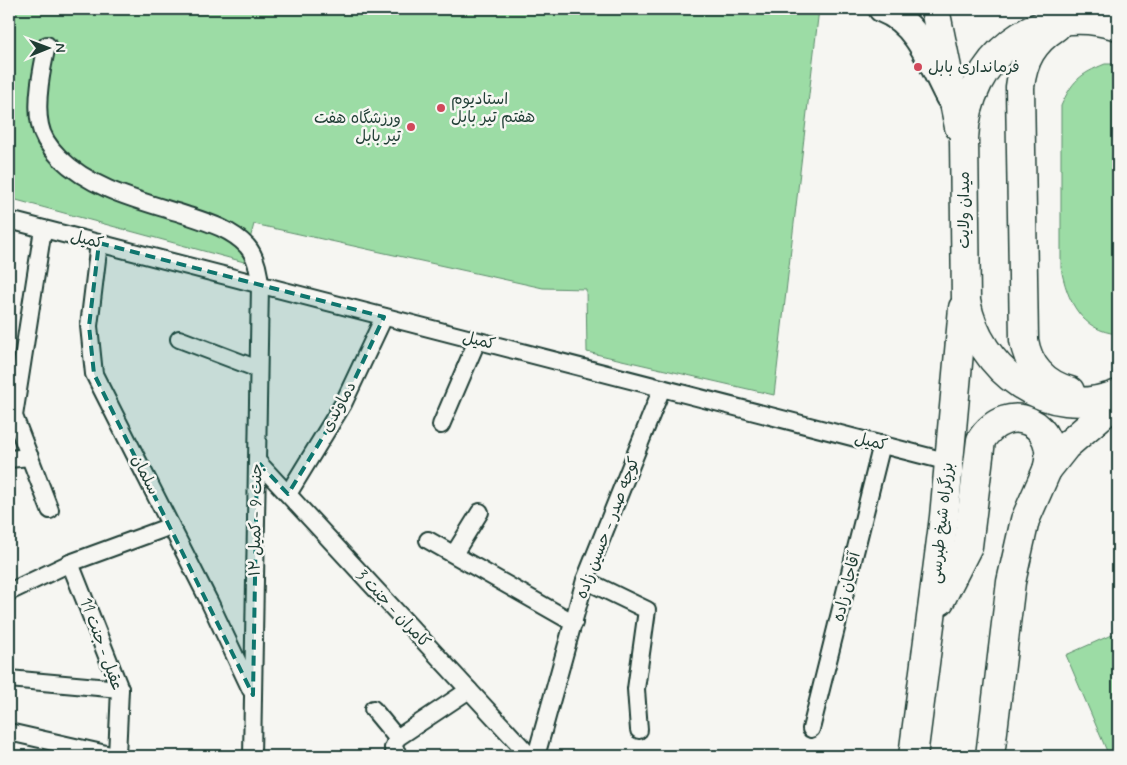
<svg xmlns="http://www.w3.org/2000/svg" width="1127" height="765" font-family="Mynerve,'Playpen Sans Arabic',sans-serif">
<style>
.green{fill:#9cdca5;stroke:#5e8c6c}
.lines{fill:none;stroke-linecap:round;stroke-linejoin:round}
.street-casing{stroke:#1f3d34;stroke-width:20}
.primary-casing{stroke:#1f3d34;stroke-width:30}
.highway-casing{stroke:#1f3d34;stroke-width:31}
.street{stroke:#f6f6f2;stroke-width:16}
.primary{stroke:#f6f6f2;stroke-width:26}
.highway{stroke:#f6f6f2;stroke-width:28}
.marked{fill:#0f766e;fill-opacity:0.2;stroke:#0f766e;stroke-width:4;stroke-dasharray:10 6;stroke-linejoin:round}
.poi-dot{fill:#d1495b;stroke:#f6f6f2;stroke-width:2}
.labels{text-anchor:middle;dominant-baseline:central;stroke-width:5;stroke-linejoin:round;paint-order:stroke}
.poi-label{font-size:16px;fill:#1f3d34;stroke:#f6f6f2;text-anchor:start}
.street-label{font-size:16px;fill:#1f3d34;stroke:#f6f6f2}
</style>
<rect width="100%" height="100%" fill="#f6f6f2"/>
<filter id="ink" filterUnits="userSpaceOnUse"><feTurbulence type="fractalNoise" baseFrequency=".02" numOctaves="2"/><feDisplacementMap in="SourceGraphic" scale="10" xChannelSelector="R" yChannelSelector="G"/><feConvolveMatrix kernelMatrix="1 2 1 2 8 2 1 2 1" color-interpolation-filters="sRGB"/></filter>
<g filter="url(#ink)">
<g class="green">
<path d="M9,9h810l-45,386 -187,-43 -1,-63 -43,-1 -289,-64 -10,38 -235,-64z"/>
<path d="M1105,64h13v270c-37,-3 -51,-34 -57,-66v-162c11,-25 19,-32 44,-42z"/>
<path d="M1118,632v124h-9l-43,-101z"/>
</g>
<g class="lines">
<defs>
<g id="street">
<path d="M47,45c-5,23 -12,57 -7,80 2,12 10,23 19,32 33,33 83,44 127,58 21,7 45,14 61,31 9,10 12,26 13,39l-8,471"/>
<path d="M9,220l940,242"/>
<path d="M43,229l-29,187 36,94"/>
<path d="M99,243l-10,83 5,48 115,227 42,89"/>
<path d="M179,339l79,30"/>
<path d="M441,425l36,-84"/>
<path d="M9,459l21,-2"/>
<path d="M257,461l273,295"/>
<path d="M288,494l55,-90 41,-87"/>
<path d="M428,540l146,83"/>
<path d="M454,554l26,-42"/>
<path d="M70,563l50,126 -3,67"/>
<path d="M585,580l62,30 -11,79 3,41"/>
<path d="M9,592l61,-29 101,-37"/>
<path d="M9,679l111,10"/>
<path d="M373,709l24,29"/>
<path d="M811,729l71,-285"/>
<path d="M9,732l106,24"/>
<path d="M400,756l-7,-8 4,-10 72,-48"/>
<path d="M536,756l49,-176 77,-192"/>
</g>
<path id="primary" d="M882,9c36,13 50,56 67,88"/>
<g id="highway">
<path d="M935,9l24,118"/>
<path d="M1118,26c-81,-26 -151,31 -154,113l2,162c13,70 81,121 152,93"/>
<path d="M1056,27c-23,15 -33,33 -36,60l4,253c4,26 21,44 46,51"/>
<path d="M940,601l28,-55 13,-106c27,-42 80,-17 66,30"/>
<path d="M913,756l31,-239 19,-209"/>
<path d="M990,756l21,-174 14,-62 22,-50 19,-24 52,-45"/>
</g>
</defs>
<use href="#street" class="street-casing"/>
<use href="#primary" class="primary-casing"/>
<use href="#highway" class="highway-casing"/>
<use href="#street" class="street"/>
<use href="#primary" class="primary"/>
<use href="#highway" class="highway"/>
</g>
</g>
<path class="marked" d="M99,243l285,74 -41,87 -55,90 -31,-33 -4,234 -159,-321 -5,-48z"/>
<g class="poi-dot">
<circle cx="918" cy="67" r="5"/>
<circle cx="441" cy="108" r="5"/>
<circle cx="411" cy="127" r="5"/>
</g>
<g class="labels">
<g class="poi-label">
<text x="928" y="67">فرمانداری بابل</text>
<text x="451" y="99">استادیوم<tspan x="451" dy="18">هفتم تیر بابل</tspan></text>
<text x="401" y="118" text-anchor="end">ورزشگاه هفت<tspan x="401" dy="18">تیر بابل</tspan></text>
</g>
<g class="street-label">
<text transform="translate(964 210) rotate(-90)">میدان ولایت</text>
<text transform="translate(87 240) rotate(14)">کمیل</text>
<text transform="translate(479 341) rotate(14)">کمیل</text>
<text transform="translate(339 407) rotate(-61)">دماوندی</text>
<text transform="translate(871 442) rotate(14)">کمیل</text>
<text transform="translate(145 475) rotate(63)">سلمان</text>
<text transform="translate(256 520) rotate(-89)">جنت 9 - کمیل ۱۲</text>
<text transform="translate(942 523) rotate(-84)">بزرگراه شیخ طبرسی</text>
<text transform="translate(608 528) rotate(-69)">کوچه صدر - حسین زاده</text>
<text transform="translate(847 587) rotate(-76)">آقاجان زاده</text>
<text transform="translate(393 609) rotate(47)">کامران - جنت 3</text>
<text transform="translate(101 644) rotate(70)">عقیل - جنت 11</text>
</g>
</g>
<rect width="1127" height="765" fill="none" stroke="#f6f6f2" stroke-width="30"/>
<rect x="15" y="15" width="1097" height="735" fill="none" stroke="#1f3d34" stroke-width="2" filter="url(#ink)"/>
<g transform="translate(48 48) rotate(89)" stroke="#f6f6f2" stroke-width="4" paint-order="stroke">
<path d="M0-4L9 19L0 12L-9 19Z" fill="#1f3d34"/>
<text y="-8" font-size="14" font-weight="bold" text-anchor="middle" fill="#1f3d34">N</text>
</g>
</svg>
